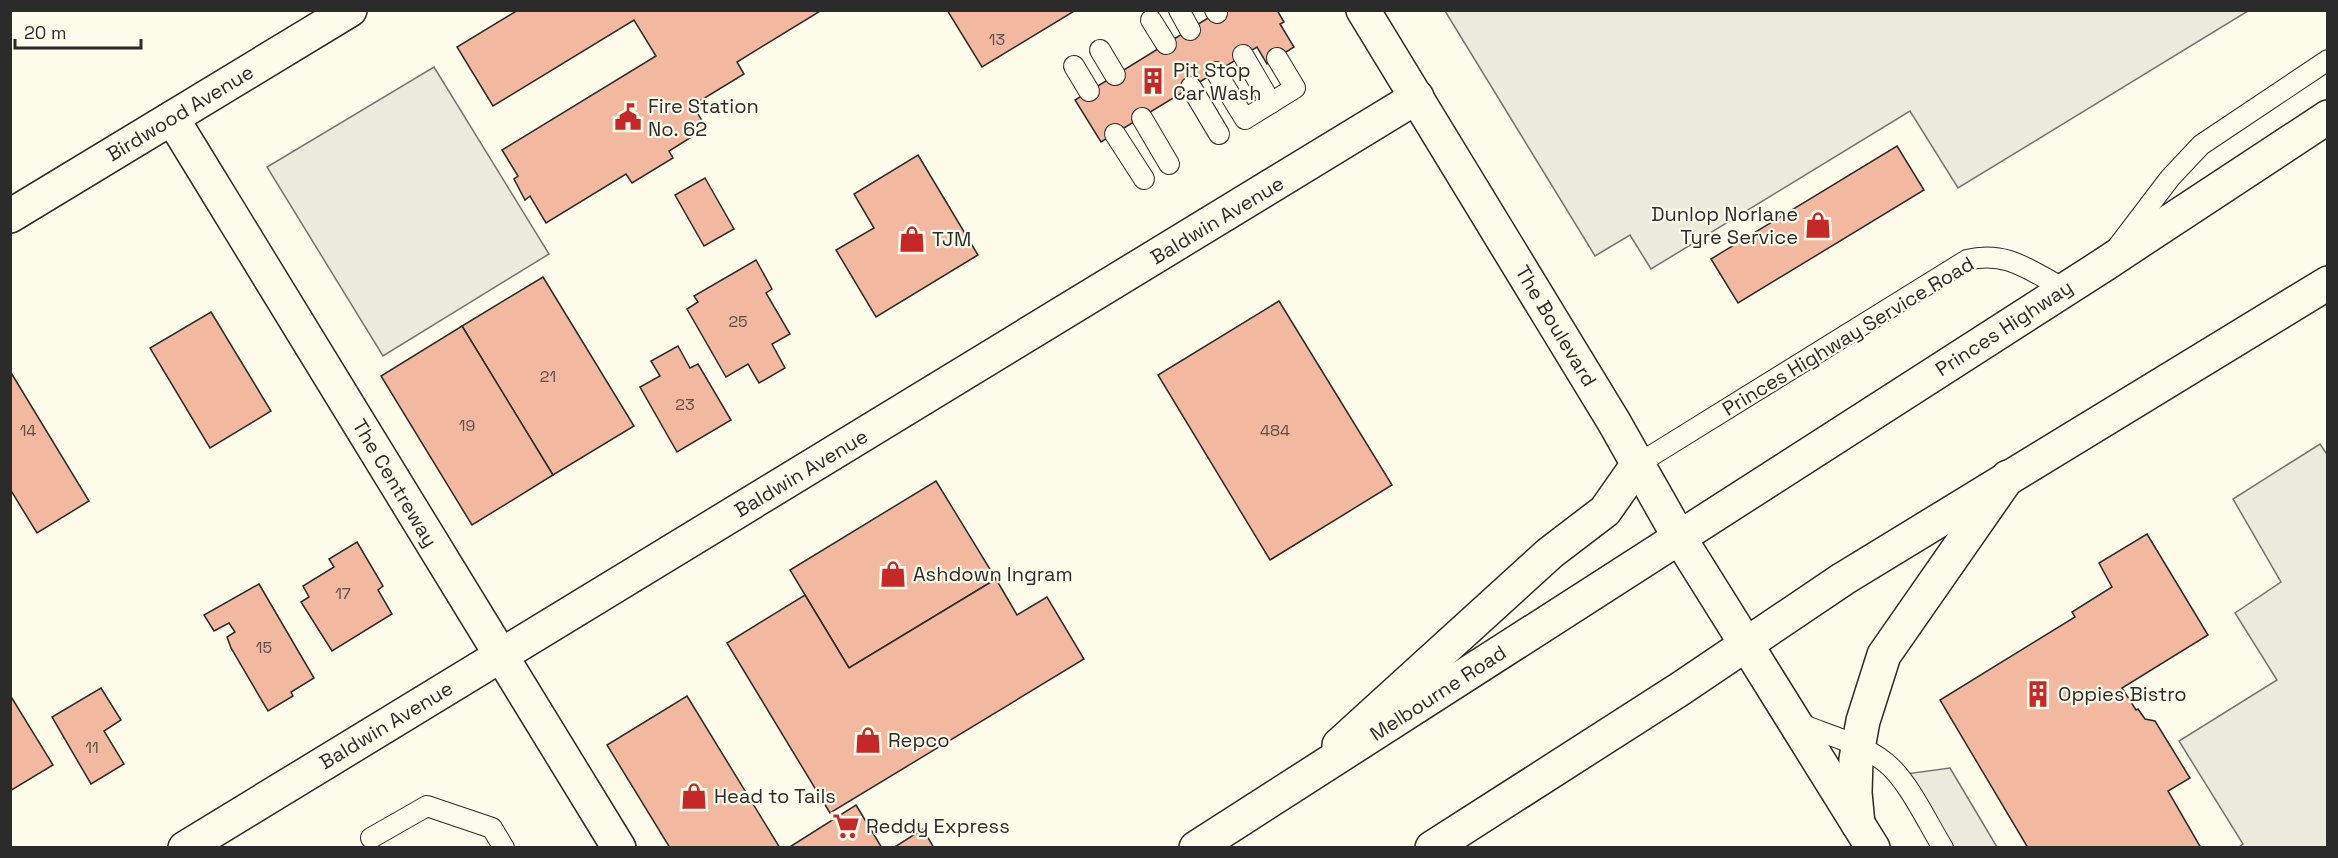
<svg xmlns="http://www.w3.org/2000/svg" width="2338" height="858" font-family="'Space Grotesk',sans-serif">
<style>
.parking{fill:#eceadb;stroke:#74746e;stroke-width:1.5}
.building{fill:#f2b8a0;stroke:#2b2b2b;stroke-width:1.5}
.lines{fill:none;stroke-linecap:round;stroke-linejoin:round}
.service-casing{stroke:#2b2b2b;stroke-width:22}
.minor-casing{stroke:#2b2b2b;stroke-width:36}
.secondary-casing{stroke:#2b2b2b;stroke-width:36}
.trunk-casing{stroke:#2b2b2b;stroke-width:36}
.service{stroke:#fdfbea;stroke-width:20}
.minor{stroke:#fdfbea;stroke-width:33}
.secondary{stroke:#fdfbea;stroke-width:33}
.trunk{stroke:#fdfbea;stroke-width:33}
.labels{text-anchor:middle;dominant-baseline:central;stroke-width:4.5;stroke-linejoin:round;paint-order:stroke}
.number-label{font-size:16px;fill:#5d4e48}
.poi-label{font-size:20px;fill:#2b2b2b;stroke:#fdfbea;text-anchor:start}
.street-label{font-size:20px;fill:#2b2b2b;stroke:#fdfbea}
</style>
<rect width="100%" height="100%" fill="#fdfbea"/>
<g class="parking">
<path d="M1445,11h803l-290,177 -48,-77 -259,158 -21,-34 -35,21z"/>
<path d="M434,67l115,187 -166,102 -116,-189z"/>
<path d="M2320,444l8,12 -1,391h-88l4,-3 -64,-103 98,-61 -42,-67 46,-31 -48,-83z"/>
<path d="M1950,768l47,79h-54l-45,-72z"/>
</g>
<g class="building">
<path d="M518,10h304l-85,52 7,12 -51,31 13,23 -37,23 4,7 -41,25 -6,-9 -80,49 -16,-27 -5,4 -11,-21 4,-3 -16,-26 154,-94 -22,-36 -141,86 -36,-59z"/>
<path d="M947,10h129l-94,57z"/>
<path d="M1221,10h56l7,12 -4,2 14,23 -27,17 -10,-17 -156,95 -26,-42z"/>
<path d="M1897,146l27,44 -186,113 -27,-44z"/>
<path d="M918,155l60,100 -102,62 -40,-67 38,-22 -20,-34z"/>
<path d="M705,178l29,51 -30,17 -29,-51z"/>
<path d="M756,260l16,29 -6,4 24,41 -18,10 13,24 -26,15 -11,-19 -22,13 -39,-68 11,-7 -4,-6z"/>
<path d="M543,277l91,149 -81,49 -91,-149z"/>
<path d="M1279,301l113,184 -122,75 -112,-185z"/>
<path d="M211,312l60,99 -61,37 -60,-100z"/>
<path d="M462,326l91,149 -81,50 -91,-149z"/>
<path d="M678,346l12,22 8,-4 33,56 -54,32 -37,-65 20,-11 -9,-15z"/>
<path d="M10,371l79,130 -52,32 -27,-44z"/>
<path d="M936,481l60,98 -147,89 -59,-98z"/>
<path d="M2147,534l61,101 -86,53 14,22 2,-1 7,10 10,2 35,57 -22,13 33,57h-173l-88,-148 135,-83 -3,-5 40,-25 -13,-24z"/>
<path d="M357,542l26,44 -5,4 14,24 -60,37 -31,-49 8,-5 -6,-11 31,-19 -5,-8z"/>
<path d="M996,579l21,36 30,-18 37,62 -254,154 -103,-170 78,-48 44,73z"/>
<path d="M259,584l55,94 -23,14 2,4 -25,15 -37,-63 -4,-11 8,-5 -6,-9 -15,8 -10,-16z"/>
<path d="M101,688l20,32 -17,11 20,33 -33,20 -39,-67z"/>
<path d="M10,695l43,70 -43,26z"/>
<path d="M687,696l93,152h-110l-63,-103z"/>
<path d="M856,805l26,43h-94z"/>
<path d="M923,829l11,19h-41z"/>
</g>
<g class="lines">
<defs>
<g id="service">
<path d="M1179,10l11,20"/>
<path d="M1215,10l2,3"/>
<path d="M1151,20l15,24"/>
<path d="M1100,50l15,25"/>
<path d="M1243,55l28,48"/>
<path d="M1074,66l15,25"/>
<path d="M1216,72l29,47 50,-31 -18,-30"/>
<path d="M1191,87l28,47"/>
<path d="M1142,118l27,46"/>
<path d="M1115,134l29,45"/>
<path d="M2119,245l51,-67 31,-33 127,-85"/>
<path d="M1638,464l329,-204c40,-10 63,11 98,29"/>
<path d="M1796,722c28,12 65,21 89,40 23,18 42,60 58,86"/>
<path d="M371,838l56,-32 65,22 12,20"/>
</g>
<g id="minor">
<path d="M172,118l447,730"/>
<path d="M10,216l340,-206"/>
<path d="M185,848l1232,-751"/>
</g>
<g id="secondary">
<path d="M1363,10l251,412 65,115"/>
<path d="M1746,644l127,204"/>
<path d="M1339,745l211,-192 55,-42 33,-47"/>
<path d="M1858,824l-3,-31 1,-34 7,-38 21,-66 124,-178"/>
</g>
<g id="trunk">
<path d="M1679,537l67,107"/>
<path d="M1196,848l909,-584 223,-147"/>
<path d="M1432,848l248,-159 163,-110 485,-296"/>
</g>
</defs>
<use href="#service" class="service-casing"/>
<use href="#minor" class="minor-casing"/>
<use href="#secondary" class="secondary-casing"/>
<use href="#trunk" class="trunk-casing"/>
<use href="#service" class="service"/>
<use href="#minor" class="minor"/>
<use href="#secondary" class="secondary"/>
<use href="#trunk" class="trunk"/>
</g>
<defs>
<symbol id="building-bare" viewBox="-9 -9 18 18"><path d="M-4-6H4V6H1V3H-1V6H-4ZM-2.5-4.3h1.7v1.8h-1.7ZM.8-4.3h1.7v1.8H.8ZM-2.5-1h1.7V.8h-1.7ZM.8-1h1.7V.8H.8Z" fill="#c62828" stroke="#fdfbea" stroke-width="2.5" paint-order="stroke"/></symbol>
<symbol id="civic-bare" viewBox="-9 -9 18 18"><path d="M-.6-6.5H3V-4.5H.6V-3L4-1V1h2V6H-6V1h2V-1L-.6-3ZM-1.2 2.5V6h2.4V2.5Z" fill="#c62828" stroke="#fdfbea" stroke-width="2.5" paint-order="stroke"/></symbol>
<symbol id="shop-bare" viewBox="-9 -9 18 18"><path d="M-5-2.5h2.3a2.7 3.5 0 0 1 5.4 0H5L5.5 6h-11ZM-1.5-2.5h3a1.5 2.3 0 0 0-3 0Z" fill="#c62828" stroke="#fdfbea" stroke-width="2.5" paint-order="stroke"/></symbol>
<symbol id="supermarket-bare" viewBox="-9 -9 18 18"><path d="M-6-5.5h2.5l.6 2H6L4.5 2H-2.5L-4.4-4H-6ZM-1.5 3.2a1.3 1.3 0 1 0 .1 0ZM3 3.2a1.3 1.3 0 1 0 .1 0Z" fill="#c62828" stroke="#fdfbea" stroke-width="2.5" paint-order="stroke"/></symbol>
</defs>
<g fill-rule="evenodd">
<use href="#building-bare" x="1134" y="62" width="38" height="38"/>
<use href="#civic-bare" x="609" y="98" width="38" height="38"/>
<use href="#shop-bare" x="1799" y="206" width="38" height="38"/>
<use href="#shop-bare" x="893" y="220" width="38" height="38"/>
<use href="#shop-bare" x="874" y="555" width="38" height="38"/>
<use href="#building-bare" x="2019" y="675" width="38" height="38"/>
<use href="#shop-bare" x="849" y="721" width="38" height="38"/>
<use href="#shop-bare" x="675" y="777" width="38" height="38"/>
<use href="#supermarket-bare" x="827" y="807" width="38" height="38"/>
</g>
<g class="labels">
<g class="number-label">
<text x="997" y="39">13</text>
<text x="738" y="321">25</text>
<text x="548" y="376">21</text>
<text x="685" y="404">23</text>
<text x="467" y="425">19</text>
<text x="28" y="430">14</text>
<text x="1275" y="430">484</text>
<text x="343" y="593">17</text>
<text x="264" y="647">15</text>
<text x="92" y="747">11</text>
</g>
<g class="poi-label">
<text x="1173" y="70">Pit Stop<tspan x="1173" dy="23">Car Wash</tspan></text>
<text x="648" y="106">Fire Station<tspan x="648" dy="23">No. 62</tspan></text>
<text x="1798" y="214" text-anchor="end">Dunlop Norlane<tspan x="1798" dy="23">Tyre Service</tspan></text>
<text x="932" y="239">TJM</text>
<text x="913" y="574">Ashdown Ingram</text>
<text x="2058" y="694">Oppies Bistro</text>
<text x="888" y="740">Repco</text>
<text x="714" y="796">Head to Tails</text>
<text x="866" y="826">Reddy Express</text>
</g>
<g class="street-label">
<text transform="translate(180 113) rotate(-31)">Birdwood Avenue</text>
<text transform="translate(1217 220) rotate(-31)">Baldwin Avenue</text>
<text transform="translate(1556 326) rotate(59)">The Boulevard</text>
<text transform="translate(2004 328) rotate(-33)">Princes Highway</text>
<text transform="translate(1848 336) rotate(-31)">Princes Highway Service Road</text>
<text transform="translate(801 473) rotate(-31)">Baldwin Avenue</text>
<text transform="translate(395 483) rotate(59)">The Centreway</text>
<text transform="translate(1438 693) rotate(-33)">Melbourne Road</text>
<text transform="translate(386 725) rotate(-31)">Baldwin Avenue</text>
</g>
</g>
<rect width="2338" height="858" fill="none" stroke="#2b2b2b" stroke-width="24"/>
<path d="M15 39v9h126v-9" fill="none" stroke="#2b2b2b" stroke-width="3"/>
<text x="24" y="39" font-size="18" fill="#2b2b2b" stroke="#fdfbea" stroke-width="4.5" paint-order="stroke">20 m</text>
</svg>
